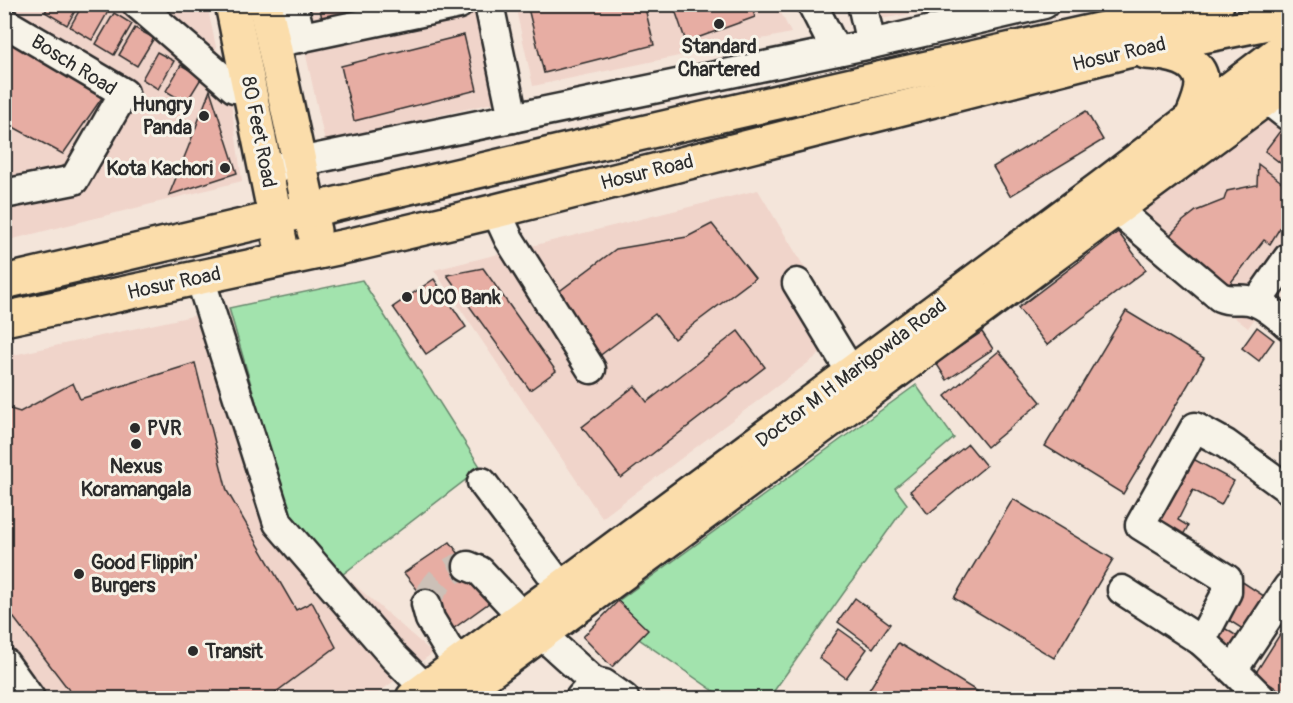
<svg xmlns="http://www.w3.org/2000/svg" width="1293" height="703" font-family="Pangolin,sans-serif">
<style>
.built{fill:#f0d4ca}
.green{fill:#a2e3ad;stroke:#66876c;stroke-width:1.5}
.building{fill:#e7ada3;stroke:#2b2b2b;stroke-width:1.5}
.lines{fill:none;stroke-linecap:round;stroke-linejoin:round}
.minor-tunnel{stroke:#ccc0b7;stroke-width:28;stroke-dasharray:28 14;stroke-linecap:butt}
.minor-casing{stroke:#2b2b2b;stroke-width:33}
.major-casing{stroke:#2b2b2b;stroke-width:38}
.minor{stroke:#f7f3e8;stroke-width:28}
.major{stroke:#fbddab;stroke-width:33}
.poi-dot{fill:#2b2b2b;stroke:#f7f3e8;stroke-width:2}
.labels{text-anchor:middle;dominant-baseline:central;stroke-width:6;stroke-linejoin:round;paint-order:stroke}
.poi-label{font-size:20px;font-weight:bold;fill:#2b2b2b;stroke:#f7f3e8;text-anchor:start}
.street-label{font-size:20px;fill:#2b2b2b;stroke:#f7f3e8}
</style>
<rect width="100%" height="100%" fill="#f4e5da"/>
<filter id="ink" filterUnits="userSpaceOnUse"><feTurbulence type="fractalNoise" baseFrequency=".0167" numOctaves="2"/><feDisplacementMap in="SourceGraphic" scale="12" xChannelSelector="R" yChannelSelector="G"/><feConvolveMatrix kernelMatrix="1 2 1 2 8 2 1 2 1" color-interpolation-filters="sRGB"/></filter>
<g filter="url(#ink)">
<g class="built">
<path d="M872,4l87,1 -84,15z"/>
<path d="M4,5h119l107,90 12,86 -237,60z"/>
<path d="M154,5h53l11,51z"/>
<path d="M295,5h187l19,96 -176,41z"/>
<path d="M515,5h262l14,28 -258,53z"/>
<path d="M1271,116l17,12v145l-40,55 -129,-101z"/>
<path d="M758,190l87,145 -243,183 -168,-248z"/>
<path d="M229,308l64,223 140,122 -62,45h-366l-1,-341z"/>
</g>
<g class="green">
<path d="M362,280l119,188 -138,106 -50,-43 -64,-223z"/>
<path d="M916,385l38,53 -59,50 12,16 -138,194h-45l-85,-59 8,-9 -29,-29z"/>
</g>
<g class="building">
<path d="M50,4h29l-12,21 -22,-13z"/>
<path d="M83,4h20l7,4 -18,32 -22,-13z"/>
<path d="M319,4h90l-86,20z"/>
<path d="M527,4h117l10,41 -110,28z"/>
<path d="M673,4h78l4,13 -69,25z"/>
<path d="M114,13l18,11 -18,31 -18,-11z"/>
<path d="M135,28l19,10 -17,28 -18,-11z"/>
<path d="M4,32l102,60 -43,62 -59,-32z"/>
<path d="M464,35l13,55 -123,31 -13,-55z"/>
<path d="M157,52l17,9 -16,28 -16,-10z"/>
<path d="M181,65l21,12 -16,26 -20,-12z"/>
<path d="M210,90l27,83 -68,22 19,-47z"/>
<path d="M1086,111l17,29 -93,56 -17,-29z"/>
<path d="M1280,131l8,6v32l-23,-18z"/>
<path d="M1258,164l30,23v18l-3,5 3,2v3l-18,29 -6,-4 -39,50 -64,-45 22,-24 13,-10 28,-11 3,-9 30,-6z"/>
<path d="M712,224l43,54 -81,61 -19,-25 -57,43 -45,-61 63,-47 71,-12z"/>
<path d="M1118,232l28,38 -99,75 -29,-37z"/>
<path d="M483,268l73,103 -26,19 -83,-115z"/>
<path d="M434,279l32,48 -40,27 -33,-47z"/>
<path d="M1126,311l78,47 -81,136 -78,-48z"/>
<path d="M1257,327l17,13 -15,21 -17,-13z"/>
<path d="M738,331l27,36 -144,111 -39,-51 53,-41 12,16z"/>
<path d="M982,332l11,17 -46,31 -11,-17z"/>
<path d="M999,351l42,51 -54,45 -42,-51z"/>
<path d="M195,363l32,128 69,119 16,-8 24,45 -68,51h-193l-71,-93v-198l16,5 53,-29 7,16z"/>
<path d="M968,444l18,22 -58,48 -18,-23z"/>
<path d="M1184,454l50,27 -13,24 -28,-15 -15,30 10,6 -6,11 -33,-18z"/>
<path d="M1013,499l100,60 -59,99 -100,-60z"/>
<path d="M450,542l43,58 -43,31 -46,-58z"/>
<path d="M1241,581l29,19 -21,33 -30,-19z"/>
<path d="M855,598l35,26 -17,24 -35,-26z"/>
<path d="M618,601l30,29 -36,37 -29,-30z"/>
<path d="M1218,624l22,14 -9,15 -22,-14z"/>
<path d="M839,629l28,20 -21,29 -27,-20z"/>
<path d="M1282,631l6,4v49l-5,9 -28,-19z"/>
<path d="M898,643l90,55h-124z"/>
</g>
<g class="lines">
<path class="minor-tunnel" d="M426,604c5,-17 23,-38 42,-38"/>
<defs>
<g id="minor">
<path d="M137,4l97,84 16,-3"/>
<path d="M293,4l8,34"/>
<path d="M489,4l24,114"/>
<path d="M812,4l24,47"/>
<path d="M862,4l9,40"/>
<path d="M4,22l120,71 -50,87 -70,14"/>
<path d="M274,43l185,-39"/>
<path d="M1265,98l23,18"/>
<path d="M277,168l22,-6 572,-118 173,-40"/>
<path d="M1116,209l104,88c12,5 17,1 28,3 14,2 30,16 40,25"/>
<path d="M496,211l13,28 82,130"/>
<path d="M200,278l78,245 115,133 33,33"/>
<path d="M797,283l54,89"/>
<path d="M1257,302l31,-44"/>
<path d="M482,482l80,106"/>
<path d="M468,566l12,5 43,46"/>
<path d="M1122,590l79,51 32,29"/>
<path d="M426,604l4,15 28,46"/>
<path d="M541,634l53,48"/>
<path d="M1201,641l26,-49v-13l-87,-54 55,-98 31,17 62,45"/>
<path d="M4,662l26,36"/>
<path d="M580,698l14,-16 10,2 20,14"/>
<path d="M1261,698l-28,-28 55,-83"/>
</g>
<g id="major">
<path d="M232,4l48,237"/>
<path d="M265,4l49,227"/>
<path d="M1146,52c20,1 55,5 56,32 0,12 -7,26 -11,36"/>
<path d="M4,282c404,-95 808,-190 1213,-278"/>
<path d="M4,319l352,-75 140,-33 631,-160 161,-32"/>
<path d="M413,698l689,-511 186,-142"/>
<path d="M454,698l834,-616"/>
</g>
</defs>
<use href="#minor" class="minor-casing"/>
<use href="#major" class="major-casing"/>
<use href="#minor" class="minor"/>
<use href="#major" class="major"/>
</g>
</g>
<g class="poi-dot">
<circle cx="719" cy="24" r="6"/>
<circle cx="204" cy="116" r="6"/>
<circle cx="225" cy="168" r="6"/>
<circle cx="407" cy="297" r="6"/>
<circle cx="135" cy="428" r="6"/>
<circle cx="136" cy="444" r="6"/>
<circle cx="79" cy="574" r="6"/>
<circle cx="193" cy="651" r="6"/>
</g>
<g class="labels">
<g class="poi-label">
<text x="719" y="46" text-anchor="middle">Standard<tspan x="719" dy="23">Chartered</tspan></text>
<text x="192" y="104" text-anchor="end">Hungry<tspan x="192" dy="23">Panda</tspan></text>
<text x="213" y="168" text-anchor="end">Kota Kachori</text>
<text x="419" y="297">UCO Bank</text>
<text x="147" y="428">PVR</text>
<text x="136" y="466" text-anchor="middle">Nexus<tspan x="136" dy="23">Koramangala</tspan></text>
<text x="91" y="562">Good Flippin'<tspan x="91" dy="23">Burgers</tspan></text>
<text x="205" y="651">Transit</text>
</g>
<g class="street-label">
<text transform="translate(1119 54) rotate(-13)">Hosur Road</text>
<text transform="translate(74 65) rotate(32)">Bosch Road</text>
<text transform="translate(259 132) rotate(79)">80 Feet Road</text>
<text transform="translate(647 172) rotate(-14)">Hosur Road</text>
<text transform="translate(174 283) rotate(-12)">Hosur Road</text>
<text transform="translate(851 373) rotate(-37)">Doctor M H Marigowda Road</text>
</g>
</g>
<rect width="1293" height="703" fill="none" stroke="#f7f3e8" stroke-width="24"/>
<rect x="12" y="12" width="1269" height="679" fill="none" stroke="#2b2b2b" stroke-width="2" filter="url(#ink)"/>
</svg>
